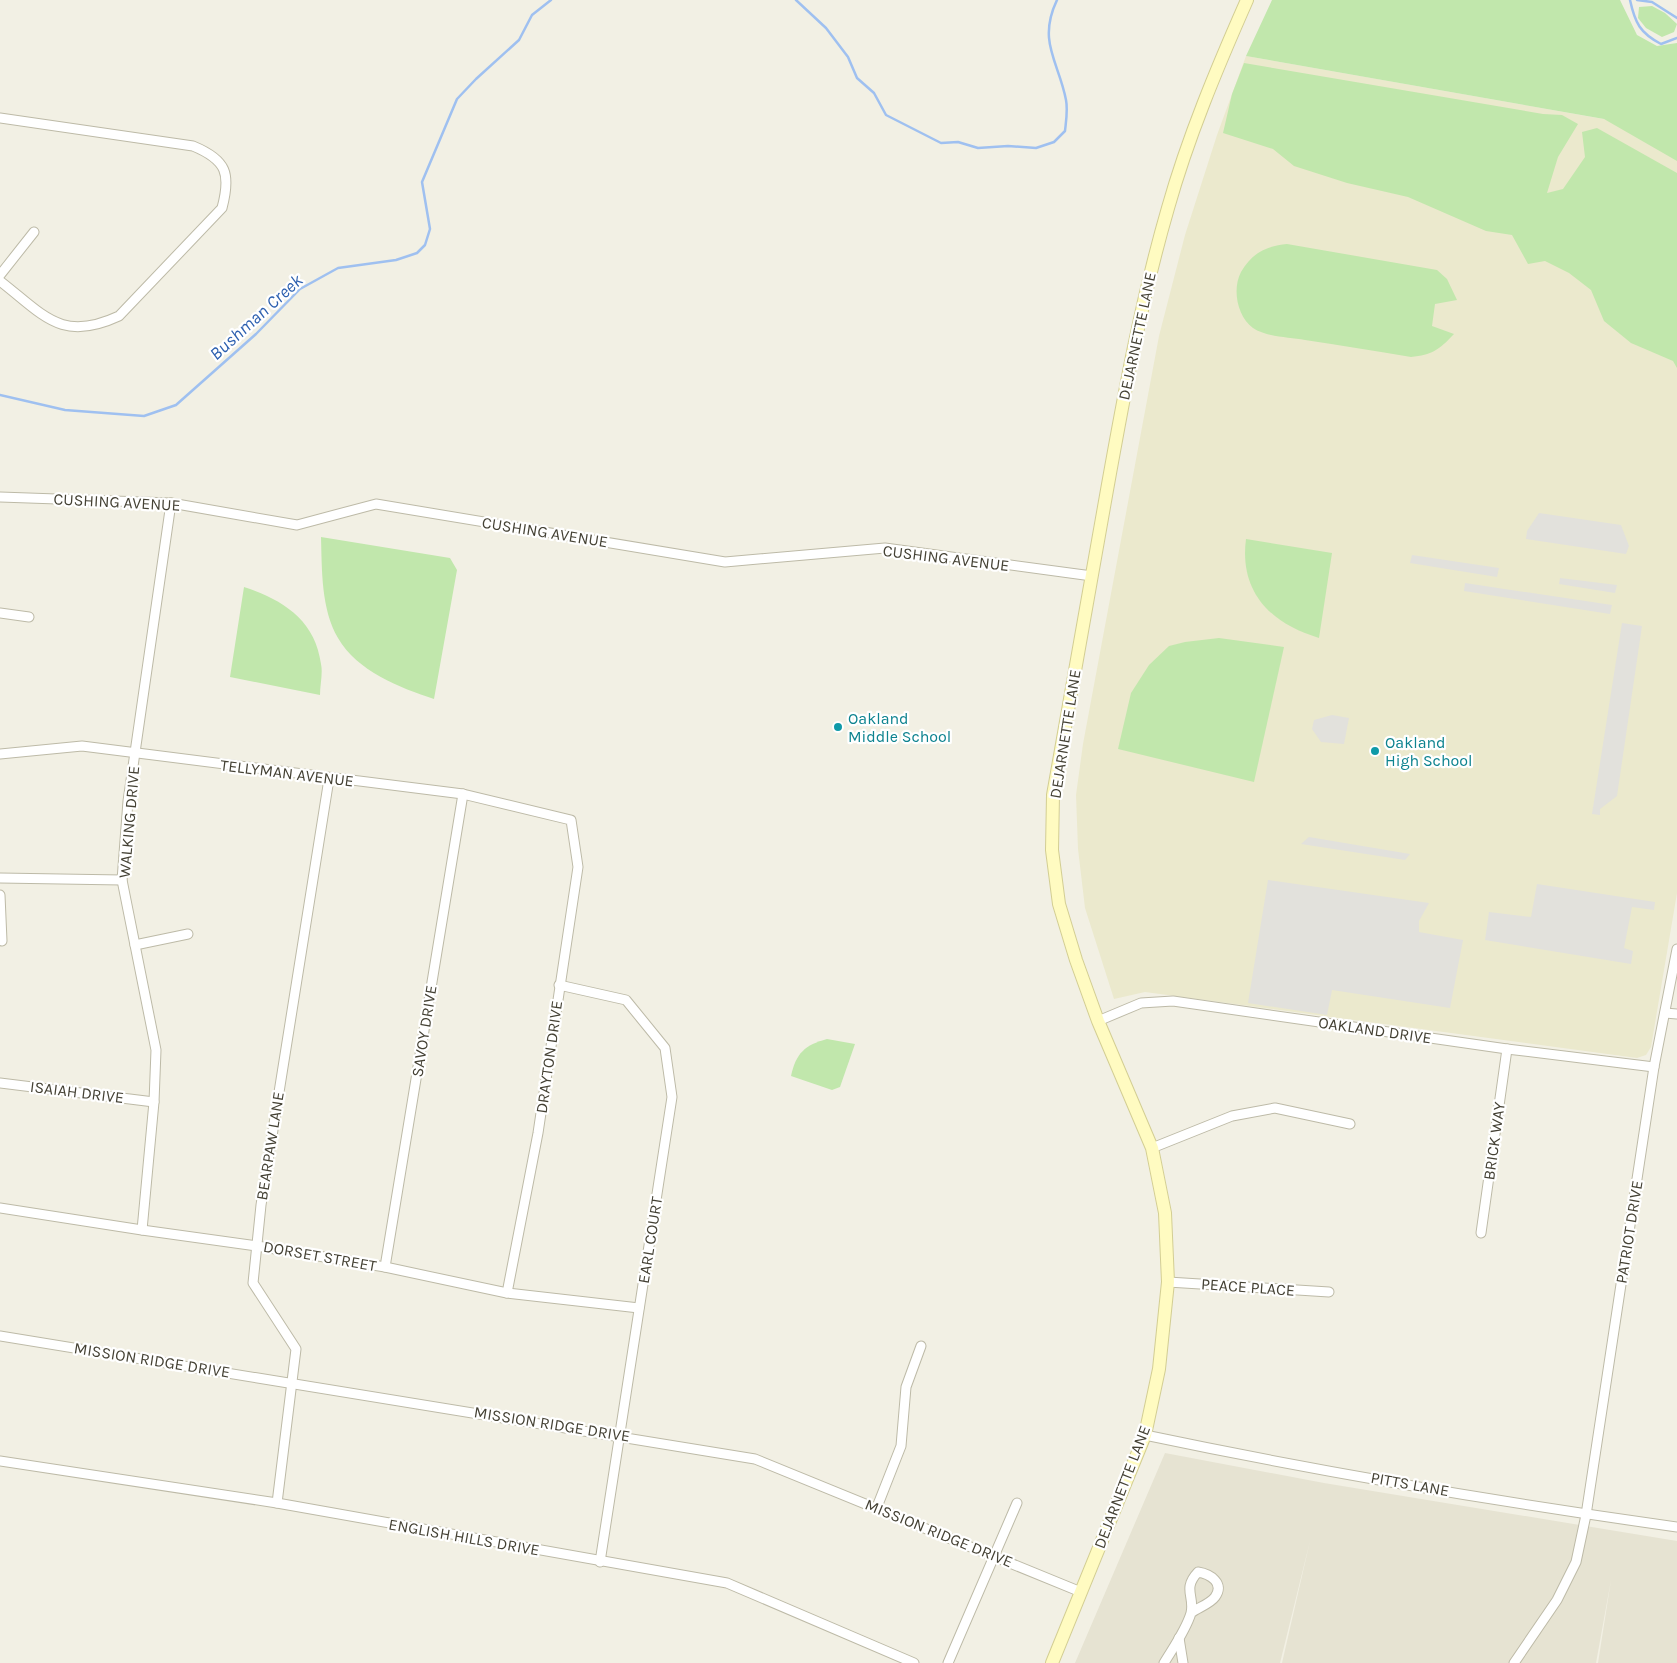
<svg xmlns="http://www.w3.org/2000/svg" width="1677" height="1663" font-family="Karla,sans-serif">
<style>
.residential{fill:#e6e3d2}
.education{fill:#ebe9cd}
.green{fill:#c1e7ac}
.parking{fill:#e2e1dc}
.lines{fill:none;stroke-linecap:round;stroke-linejoin:round}
.stream{stroke:#9fc0f0;stroke-width:2.5}
.street-casing{stroke:#bdbaa7;stroke-width:11}
.secondary-casing{stroke:#d3ce93;stroke-width:14}
.street{stroke:#fff;stroke-width:9}
.secondary{stroke:#fffbc1;stroke-width:12}
.culture-dot{fill:#0f9aa8;stroke:#fff;stroke-width:2}
.labels{text-anchor:middle;dominant-baseline:central;stroke-width:4.5;stroke-linejoin:round;paint-order:stroke}
.street-label{font-size:16px;fill:#444134;stroke:#fff}
.culture-label{font-size:16px;fill:#0d838f;stroke:#fff;text-anchor:start}
.water-label{font-size:18px;font-style:italic;fill:#2d60af;stroke:#fff}
</style>
<rect width="100%" height="100%" fill="#f2f0e4"/>
<path class="residential" d="M1165,1453l159,30 353,58v122h-79l13,-83 -15,83h-314l28,-122 -30,122h-205z"/>
<path class="education" d="M1246,56l431,76v761l-26,154 -5,8 -9,3 -492,-66 -31,7 -29,-91 -7,-59 -2,-54 7,-51 76,-408 26,-101 32,-100z"/>
<g class="green">
<path d="M1272,0h348l17,35 20,11 20,-3v118l-73,-42 -358,-63z"/>
<path d="M1652,6l13,7 12,11 -3,8 -12,5 -16,-9 -8,-10 1,-11z"/>
<path d="M1244,63l299,51 19,1 16,9 -20,33 -11,36 16,-4 22,-32 -3,-25 15,-4 80,45v195l-4,-7 -42,-18 -27,-22 -13,-31 -22,-17 -24,-12 -17,3 -16,-29 -26,-4 -78,-34 -61,-14 -53,-17 -21,-17 -50,-16 9,-39z"/>
<path d="M1287,244l150,26 10,9 10,21 -22,4 -3,22 22,8c-15,16 -22,21 -43,23 -36,-6 -71,-12 -106,-17 -16,-3 -39,-3 -52,-12 -16,-12 -21,-39 -12,-56 11,-19 25,-26 46,-28z"/>
<path d="M321,537l129,21 7,12 -23,129c-34,-11 -77,-28 -96,-61 -17,-29 -16,-68 -17,-101z"/>
<path d="M1246,539l86,14 -13,85c-48,-14 -80,-46 -73,-99z"/>
<path d="M244,587c39,13 71,33 77,77 2,9 -1,21 -1,31l-90,-18z"/>
<path d="M1219,638l65,9 -30,135 -136,-33 13,-56 18,-28 20,-19 16,-4z"/>
<path d="M827,1039l28,5 -15,43 -8,3 -41,-14c5,-23 14,-31 36,-37z"/>
</g>
<g class="parking">
<path d="M1539,513l82,12 8,21 -3,8 -100,-15 1,-8z"/>
<path d="M1412,555l87,13 -2,9 -87,-14z"/>
<path d="M1560,578l57,7 -2,8 -56,-9z"/>
<path d="M1465,583l147,22 -2,9 -146,-23z"/>
<path d="M1622,623l20,3 -25,170 -17,13v6l-8,-1z"/>
<path d="M1332,715l17,3 -5,26 -23,-2 -9,-13 2,-9z"/>
<path d="M1309,837l101,17 -5,6 -104,-16z"/>
<path d="M1268,880l161,23 -10,18v11l44,8 -13,68 -118,-18 -5,25 -79,-12z"/>
<path d="M1537,884l118,18 -1,8 -22,-3 -8,41 9,3 -2,13 -146,-24 4,-28 42,5z"/>
</g>
<g class="lines">
<g class="stream">
<path d="M796,0l30,28 22,29 9,21 17,15 12,22 55,28 17,-1 20,6 30,-2 28,2 18,-6 11,-11c1,-10 3,-21 1,-31 -7,-38 -29,-58 -9,-100"/>
<path d="M1630,0c5,23 10,33 31,44l16,-6"/>
<path d="M1637,0l15,2 25,16"/>
<path d="M0,395l65,15 79,6 32,-11 80,-71 44,-45 38,-21 58,-8 21,-7 8,-8 5,-16 -8,-47 35,-83 19,-20 43,-39 13,-25 19,-15"/>
</g>
<defs>
<g id="street">
<path d="M0,118l193,28c34,14 38,28 29,62l-103,108c-58,27 -75,-1 -119,-35"/>
<path d="M0,275l34,-43"/>
<path d="M0,497l171,6 126,22 79,-21 349,58 160,-14 207,28"/>
<path d="M0,613l29,4"/>
<path d="M0,754l82,-8 381,48 108,26 7,47 -40,266 -31,160"/>
<path d="M0,878l122,2"/>
<path d="M0,895l2,46"/>
<path d="M135,945l53,-11"/>
<path d="M559,985l67,15 39,48 7,49 -72,465"/>
<path d="M1665,1013l12,1"/>
<path d="M1098,1021l43,-18 32,-2 334,48 147,18"/>
<path d="M0,1083l154,19"/>
<path d="M1152,1148l80,-32 43,-8 75,16"/>
<path d="M0,1208l142,22 115,16 128,21 122,26 132,15"/>
<path d="M142,1230l12,-128 2,-52 -34,-170 6,-79 43,-298"/>
<path d="M1481,1233l26,-184"/>
<path d="M385,1267l78,-473"/>
<path d="M1168,1282l161,10"/>
<path d="M0,1336l755,123 326,133"/>
<path d="M1145,1435c176,37 354,67 532,92"/>
<path d="M0,1461l277,42 450,80 187,80"/>
<path d="M277,1503l19,-154 -43,-66 8,-78 68,-426"/>
<path d="M877,1507l24,-61 5,-59 15,-41"/>
<path d="M1179,1638l4,25"/>
<path d="M948,1663l69,-160"/>
<path d="M1164,1663c9,-15 22,-33 27,-50 4,-17 -9,-24 7,-41 12,2 27,11 17,25 -5,7 -18,11 -24,16"/>
<path d="M1514,1663l43,-63 19,-38 10,-47 68,-448 23,-118"/>
</g>
<path id="secondary" d="M1052,1663l93,-228 14,-66 9,-87 -3,-69 -13,-65 -54,-127 -22,-61 -17,-56 -7,-54 1,-55c18,-102 36,-203 54,-305 17,-95 34,-189 61,-282 20,-71 49,-140 79,-208"/>
</defs>
<use href="#street" class="street-casing"/>
<use href="#secondary" class="secondary-casing"/>
<use href="#street" class="street"/>
<use href="#secondary" class="secondary"/>
</g>
<g class="culture-dot">
<circle cx="838" cy="727" r="5"/>
<circle cx="1375" cy="751" r="5"/>
</g>
<g class="labels">
<g class="street-label">
<text transform="translate(1137 336) rotate(-78)">DEJARNETTE LANE</text>
<text transform="translate(117 502) rotate(3)">CUSHING AVENUE</text>
<text transform="translate(545 532) rotate(9)">CUSHING AVENUE</text>
<text transform="translate(946 558) rotate(7)">CUSHING AVENUE</text>
<text transform="translate(1065 734) rotate(-81)">DEJARNETTE LANE</text>
<text transform="translate(287 773) rotate(7)">TELLYMAN AVENUE</text>
<text transform="translate(129 822) rotate(-85)">WALKING DRIVE</text>
<text transform="translate(1375 1030) rotate(8)">OAKLAND DRIVE</text>
<text transform="translate(424 1031) rotate(-81)">SAVOY DRIVE</text>
<text transform="translate(549 1057) rotate(-82)">DRAYTON DRIVE</text>
<text transform="translate(77 1092) rotate(7)">ISAIAH DRIVE</text>
<text transform="translate(1494 1141) rotate(-82)">BRICK WAY</text>
<text transform="translate(270 1146) rotate(-81)">BEARPAW LANE</text>
<text transform="translate(1629 1232) rotate(-81)">PATRIOT DRIVE</text>
<text transform="translate(650 1240) rotate(-81)">EARL COURT</text>
<text transform="translate(320 1256) rotate(10)">DORSET STREET</text>
<text transform="translate(1248 1287) rotate(4)">PEACE PLACE</text>
<text transform="translate(152 1360) rotate(9)">MISSION RIDGE DRIVE</text>
<text transform="translate(552 1424) rotate(9)">MISSION RIDGE DRIVE</text>
<text transform="translate(1410 1484) rotate(10)">PITTS LANE</text>
<text transform="translate(1122 1487) rotate(-69)">DEJARNETTE LANE</text>
<text transform="translate(939 1533) rotate(22)">MISSION RIDGE DRIVE</text>
<text transform="translate(464 1537) rotate(10)">ENGLISH HILLS DRIVE</text>
</g>
<g class="culture-label">
<text x="848" y="718">Oakland<tspan x="848" dy="18">Middle School</tspan></text>
<text x="1385" y="742">Oakland<tspan x="1385" dy="18">High School</tspan></text>
</g>
<g class="water-label">
<text transform="translate(256 317) rotate(-42)">Bushman Creek</text>
</g>
</g>
</svg>
